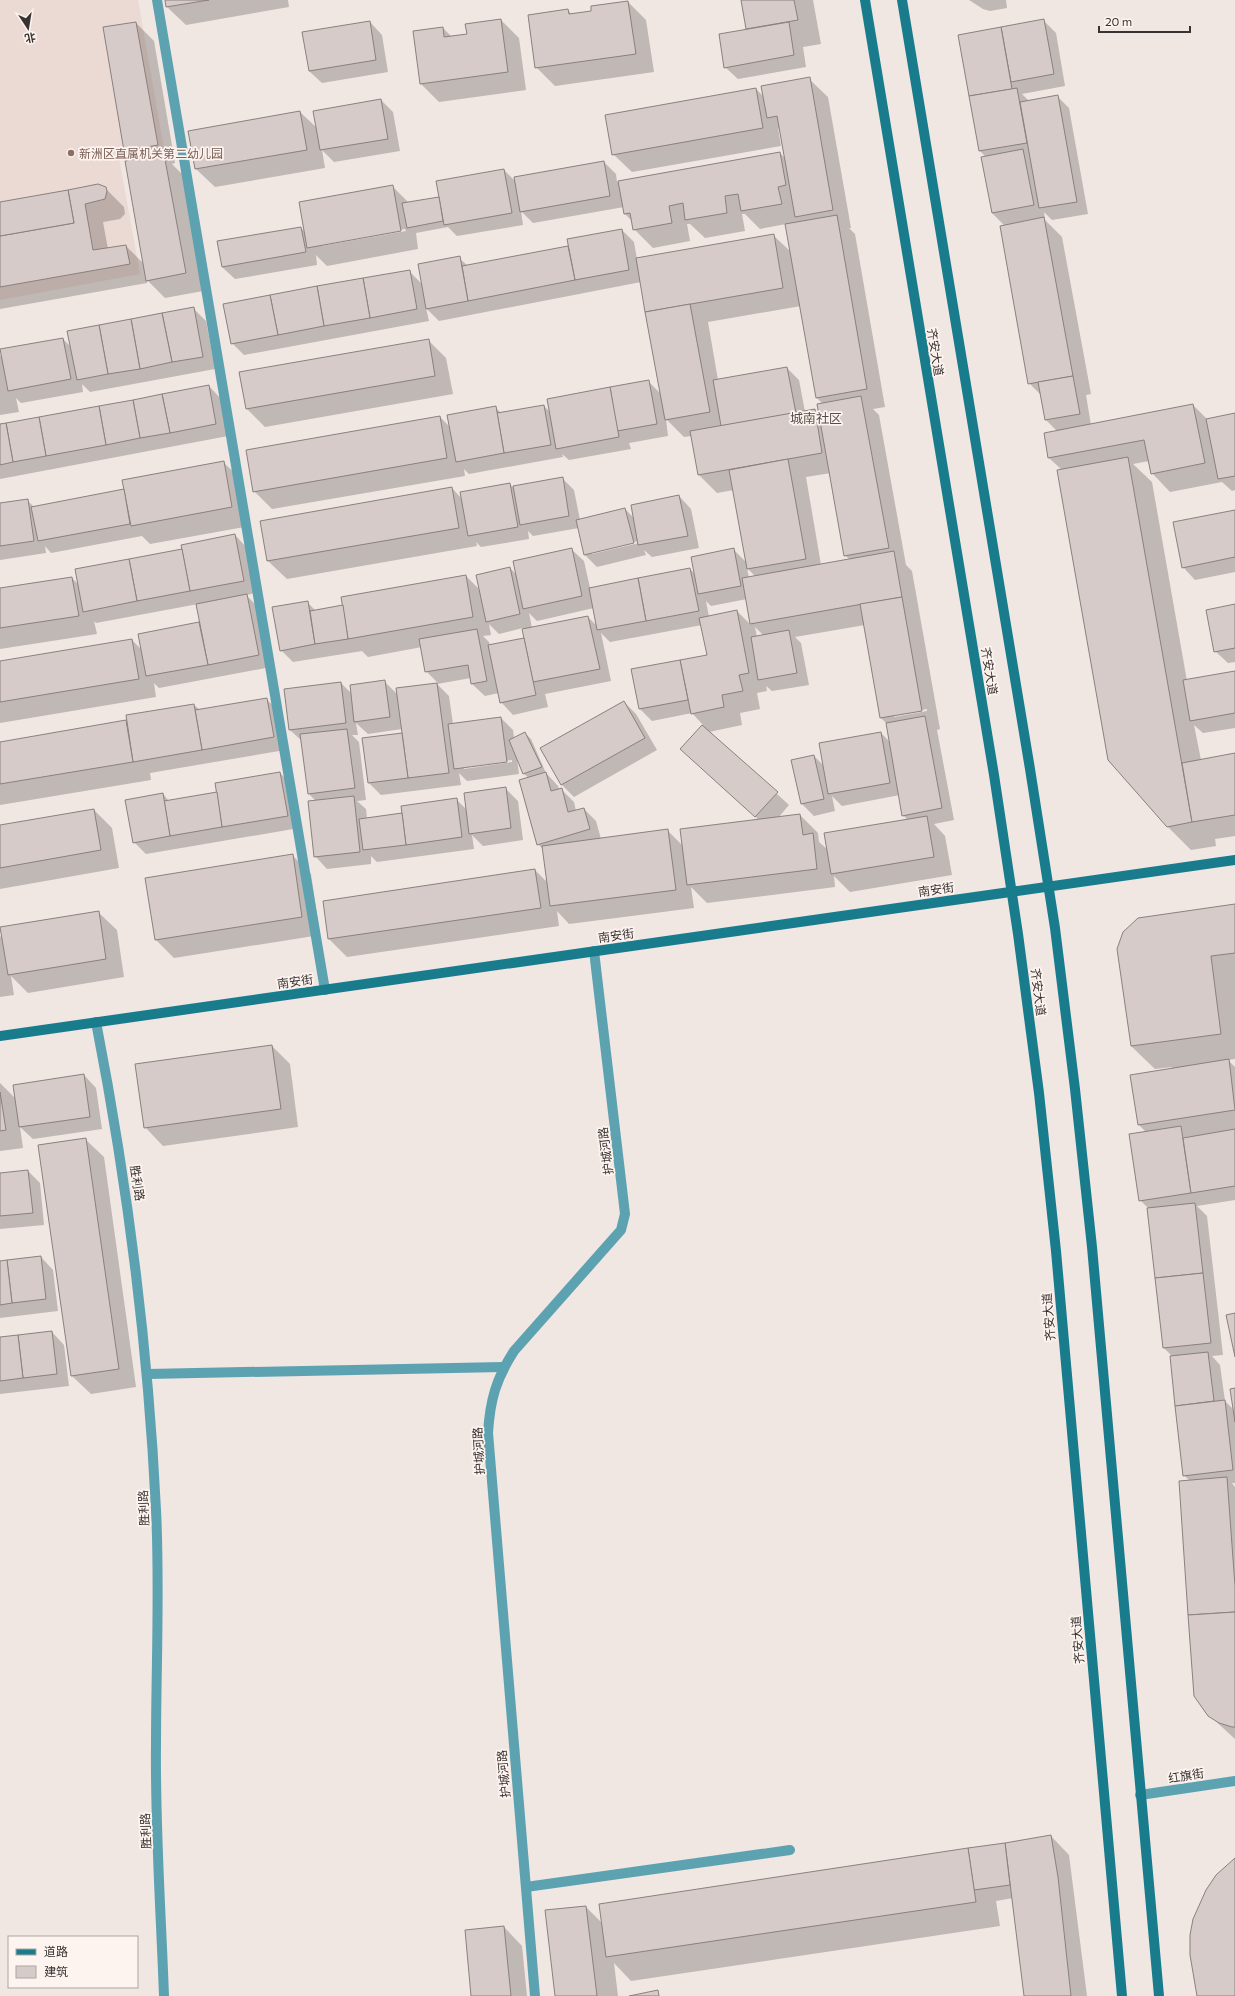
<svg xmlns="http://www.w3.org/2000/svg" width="1235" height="1996" font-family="Commissioner,'Noto Sans SC',sans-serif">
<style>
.built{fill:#ebd9d3}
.shadow{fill:#0003;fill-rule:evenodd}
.building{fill:#d6cbc9;stroke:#8a807e}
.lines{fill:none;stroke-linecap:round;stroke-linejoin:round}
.minor{stroke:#5da2b1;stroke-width:10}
.secondary{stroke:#187c8d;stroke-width:10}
.education-dot{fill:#8d6e63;stroke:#fdf3ef;stroke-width:1.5}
.labels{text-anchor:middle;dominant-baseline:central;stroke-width:3.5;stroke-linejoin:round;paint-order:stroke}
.education-label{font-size:12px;fill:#785e54;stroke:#fdf3ef;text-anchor:start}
.street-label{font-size:12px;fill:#373332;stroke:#fdf3ef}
.neighbourhood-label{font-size:13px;fill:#564e4b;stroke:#fdf3ef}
</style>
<rect width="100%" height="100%" fill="#f0e6e2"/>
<path class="built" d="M0,0h138l26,149 -45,9 21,116 -140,26z"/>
<g class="shadow">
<path d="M166,0h122l1,7 -103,18 -19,-18z"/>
<path d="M742,0h71l8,44 -18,3 3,20 -68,12 -13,-12 22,-37z"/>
<path d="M969,0h37l1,8 -17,3 -7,-2z"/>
<path d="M628,2l18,18 8,52 -99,14 -19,-19 32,-57 4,5 20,-3z"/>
<path d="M501,20l18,18 7,52 -87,12 -18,-18 22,-56 9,9 16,-2z"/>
<path d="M1043,20l13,13 9,53 -43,8 7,7 28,-5 12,12 19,106 -36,6 -8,-8 1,6h-2l19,19 29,157 -5,1 5,30 102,-20 14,14 28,-5v76l-3,1 -10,-9 -52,10 -18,-19 -3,-12 -16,3 19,18 35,199 48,-9v56l-32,5 -9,-8 7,35 34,-6v82l-20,3 1,7 -25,4 -24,-24 -105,-356 -13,-12 -4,-24 13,-2 -12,-12 -4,-24 -13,-13 -24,-157 -13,-13 -6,-56 -6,-6 -21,-115z"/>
<path d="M370,22l12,13 6,37 -66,11 -13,-12z"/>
<path d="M136,23l18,18 21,122 -3,1 10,10 21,117 -38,7 -18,-18v3l-147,26v-106l105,-15 19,19 1,7 -5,5 -17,3 5,27 18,-3 18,18 -9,-103 -10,-10z"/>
<path d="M809,79l19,18 23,131h-2l6,6 30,173 -12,2 6,6 27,150 6,6 28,158 -3,1 17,90 -20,4 11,12 7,39 -102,17 -16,-16 1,11 -128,16 -16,-16 3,21 -125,16 -12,-13 2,15 -212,31 -18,-18 -5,-38 211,-31 13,13 -4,-33 -6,-6 -9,-66 -5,-4 -7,-15 2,15 -52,7 -8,-8 2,12 -80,10 -12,-12 34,-49 -1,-5 -34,5 -12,-11 2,12h-6l7,7 7,58 -9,1 9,8 1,10 36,-5 53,-15 11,11 39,-21 12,12 5,39 -40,6 -11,-11 2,14 -97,13 -6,-6v8l-44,5 -12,-13 1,-55 -7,-7 -7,-53 -12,-11 51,-47 11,11 32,-13 14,14 -1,-6 41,-6 -12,-12 -4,-24 -54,10 -6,-6 -69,11 -12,-12 26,-48 9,9 26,-5 124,-30 14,14 30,-22 7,7 54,-26 13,12 6,27 100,-19 5,5 39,-24 12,12 -12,-72 -17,3 -18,-18 -7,-39 -8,1 -18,-18 2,17 -39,7 2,6 -62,11 -7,-6 1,3 -94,17 -5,-5 1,7 -193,33 -18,-18 186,-74 10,10 45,-20 7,7 42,-8 6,6 99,-30 12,12 -20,-112 -202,39 -13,-13 3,13 -185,34 -12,-12 177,-72 13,13 37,-26 9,8 101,-19 53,-17 12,12 3,17 136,-24 19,18 -6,-29 -26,5 -15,-15h-3l3,17 -40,7 -15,-14h-3l3,17 -37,7 -19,-19 -1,-7 -8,-8 -1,-7 -91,16 -12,-12 2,14 -66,11 -9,-9 -32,6 2,16 -91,17 -11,-11 1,10 -82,14 -13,-12 79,-39 5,5 86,-47 17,17 31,-6 64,-27 11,11 89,-19 12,12 1,8 163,-29 6,6 -5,-28 -3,-3 3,18 -149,26 -19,-18 143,-65 8,8zM405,229l1,2 -85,15v-2zM801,306l16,92 6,6 -2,13 -6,-6 -10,1 -6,-32 -12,-12 -69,12 -10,-58zM831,473l14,82 5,5 -29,5 -15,-88zM747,568l9,9 -7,1zM747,599l4,26 -14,-14 -28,6 -3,-16 5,5zM594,608l3,18 -9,-9 -56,11 -3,-15 8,8zM489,624l10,10 24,-6 2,10 -35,8 -1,-4 -6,-6 8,-1zM702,625l6,31 -76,14 8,39 12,12 40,-8 11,12 -21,24 77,71 -76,26 -16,-16 -66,9 -5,-18 -12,-12 -8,2 -2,-9 -13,-13 -2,1 -1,-4 -12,-13 -15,-34 -6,-6 -11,5 -1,-8 -12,-12 -48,6 -4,-28 -12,-12 34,-6 1,6 13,12 14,-3 2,9 12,13 35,-8 -3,-13 66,-13 -10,-48 9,9zM865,625l16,93 6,6 3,18 -9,-9 -56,34 -11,-11 -12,48 12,12 21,-5 -3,-15 10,10 58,-11 3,20 5,5 -80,30 -9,-8 -1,-9 -18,-18 -22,3 11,-13 -80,-73 33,-7 -2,-12 20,-4 -3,-16 10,-2 -1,-5 6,5 37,-6 -8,-42 -6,-6zM755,627l8,8 -6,2zM927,709v2l-33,6v-2zM512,760v2l-48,7v-2z"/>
<path d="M381,100l12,12 7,39 -66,11 -12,-12 3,18 -110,19 -19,-18 104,-57 18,17z"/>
<path d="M193,308l13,13 9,48 -125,23 -8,-8 1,8 -62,11 -5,-5 3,14 -19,3v-60l3,3 60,-19 8,8z"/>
<path d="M428,340l18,18 7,36 -188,33 -18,-18z"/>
<path d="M209,386l12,13 7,37 -228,43v-54z"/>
<path d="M223,462l19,18 8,46 -100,18 -8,-8 -91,17 -6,-7 1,7 -46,7v-56l27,-4 7,7 91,-17z"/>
<path d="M562,478l12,12 6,30 45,-11 9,9 45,-22 12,13 8,39 -47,9 -8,-7 2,5 -49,12 -12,-12 -6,-27 -46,8 -5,-5 1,8 -48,8 -5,-5 1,4 -190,33 -19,-18 184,-73 10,11 47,-15 4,3zM638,541l1,2 -47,11v-2z"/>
<path d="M1235,511v61l-40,8 -12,-13z"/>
<path d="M235,535l12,13 8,45 -9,2 13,13 12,59 -112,21 -5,-5 2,14 -156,26v-61l132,-22 10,10 -3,-16 62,-11 -3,-19 -102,19 -2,-2 3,13 -97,15v-60l72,-11 7,7 104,-35z"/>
<path d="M1235,605v57l-7,1 -13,-12z"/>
<path d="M266,699l13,12 6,39 -135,23 1,7 -151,25v-62l126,-22 2,2 66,-18 6,5z"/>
<path d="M624,702l12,12 21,36 -83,47 -12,-12 -21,-36z"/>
<path d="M280,773l12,12 7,43 -153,26 -12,-12 29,-48 6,7 49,-9z"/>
<path d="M94,810l18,18 7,40 -119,21v-63z"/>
<path d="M292,855l19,19 9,61 -146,23 -18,-18 -10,-61z"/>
<path d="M1235,905v154l-7,1 7,7v133l-38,6 10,10 16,139 -11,1 8,9 5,36 10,10v-22v94h-3l3,4v252l-26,-24 -19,-234 -6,-6 -13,-118h2l-9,-9 -16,-140 -8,-8 7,-67 -8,-8 33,-58 -17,2 -24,-23z"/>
<path d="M98,912l19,18 7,47 -96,16 -17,-17 3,19 -14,2v-61l4,4z"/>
<path d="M272,1046l18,18 8,63 -135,19 -18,-19z"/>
<path d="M84,1075l12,13 6,41 -69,10 -13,-12 3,21 -23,3v-68l17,17z"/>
<path d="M85,1139l19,18 32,230 -45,7 -19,-18 -33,-230z"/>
<path d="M28,1171l12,12 4,42 -44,4v-55z"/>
<path d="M41,1257l12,13 5,41 -58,7v-56z"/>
<path d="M52,1332l12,13 5,41 -69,8v-56z"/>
<path d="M1051,1836l18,19 18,141h-62l-12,-98 -17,3 4,25 -369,55 -17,-18 4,33h-62l30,-89 16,16 367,-74z"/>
<path d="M504,1927l18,19 5,50h-55z"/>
</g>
<g class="building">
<path d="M165,0h44l-43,7z"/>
<path d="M741,0h53l4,20 -52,9z"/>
<path d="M628,1l8,53 -101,14 -7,-53 40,-6 1,5 22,-3v-5z"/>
<path d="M501,19l7,53 -88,12 -7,-53 30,-4 1,10 23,-3 -2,-10z"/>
<path d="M1044,19l10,55 -43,8 -10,-55z"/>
<path d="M370,21l6,39 -67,11 -7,-39z"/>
<path d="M136,22l22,123 -34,6 -21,-124z"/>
<path d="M789,22l5,33 -70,13 -5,-34z"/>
<path d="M1001,27l11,62 -43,7 -11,-61z"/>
<path d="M810,77l23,133 -38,7 -18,-101 -10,2 -6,-32z"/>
<path d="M756,88l7,40 -151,27 -7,-40z"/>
<path d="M1017,88l10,55 -48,8 -10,-55z"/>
<path d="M1058,95l19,107 -38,6 -19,-106z"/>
<path d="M381,99l7,40 -68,11 -7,-39z"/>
<path d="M300,111l7,39 -112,19 -7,-38z"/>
<path d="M1023,149l11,56 -42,8 -11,-56z"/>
<path d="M780,152l6,33 -8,2 4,17 -41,7 -3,-17 -13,2 2,17 -42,7 -2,-17 -14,3 3,17 -39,7 -3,-17 -6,1 -6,-33z"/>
<path d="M164,154l22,119 -40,8 -21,-120z"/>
<path d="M604,161l6,35 -90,16 -6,-35z"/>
<path d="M504,169l8,44 -68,12 -8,-44z"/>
<path d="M98,184l8,3 1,4 -2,8 -20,5 8,46 33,-5 4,19 -130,23v-51l74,-13 -6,-33z"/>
<path d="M393,185l8,46 -94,17 -8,-46z"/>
<path d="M68,190l6,33 -74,13v-34z"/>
<path d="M439,197l4,24 -36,7 -5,-25z"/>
<path d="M837,215l30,174 -51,9 -31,-174z"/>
<path d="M1044,217l29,159 -45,8 -28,-158z"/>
<path d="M301,227l5,25 -84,15 -5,-26z"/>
<path d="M622,229l7,41 -54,10 -8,-41z"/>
<path d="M774,234l9,54 -138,24 -9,-54z"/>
<path d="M568,246l7,34 -107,21 -6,-35z"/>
<path d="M460,256l8,45 -42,8 -8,-45z"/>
<path d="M410,270l7,39 -47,9 -7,-40z"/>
<path d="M363,278l7,40 -46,8 -7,-40z"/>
<path d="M317,286l7,40 -46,9 -8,-40z"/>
<path d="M270,295l8,40 -47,9 -8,-40z"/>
<path d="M690,304l20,108 -45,8 -20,-108z"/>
<path d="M194,307l9,50 -31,5 -10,-49z"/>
<path d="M162,313l10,49 -32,7 -9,-50z"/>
<path d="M131,319l9,50 -32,5 -9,-49z"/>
<path d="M99,325l9,49 -31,6 -10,-49z"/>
<path d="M63,338l8,41 -63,12 -8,-42z"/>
<path d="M429,339l6,37 -189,33 -7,-37z"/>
<path d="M787,367l9,46 -75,13 -8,-46z"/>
<path d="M1073,376l7,38 -35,6 -7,-38z"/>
<path d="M649,380l8,44 -40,7 -7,-44z"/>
<path d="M209,385l7,39 -46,9 -8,-39z"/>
<path d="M610,387l9,50 -63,12 -9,-50z"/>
<path d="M162,394l8,39 -30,5 -7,-38z"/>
<path d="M861,396l28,152 -45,8 -27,-152z"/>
<path d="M133,400l7,38 -34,7 -7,-39z"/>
<path d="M1193,404l12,59 -54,11 -7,-34 -96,18 -4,-25z"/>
<path d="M544,405l7,40 -47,8 -7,-40z"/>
<path d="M99,406l7,39 -60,11 -7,-39z"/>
<path d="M496,406l8,47 -48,9 -9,-47z"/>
<path d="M815,409l7,44 -124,22 -8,-44z"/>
<path d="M1235,413v63l-17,3 -12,-60z"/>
<path d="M440,416l7,42 -194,34 -7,-42z"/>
<path d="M39,417l7,39 -33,6 -7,-39z"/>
<path d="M6,423l7,39 -13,3v-41z"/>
<path d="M1128,457l64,365 -25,5 -59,-67 -51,-290z"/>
<path d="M788,459l18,100 -59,10 -18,-99z"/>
<path d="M224,461l8,46 -101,19 -9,-46z"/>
<path d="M563,477l6,39 -49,9 -7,-39z"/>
<path d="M510,483l8,44 -50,9 -8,-44z"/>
<path d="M452,487l7,41 -192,33 -7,-40z"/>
<path d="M124,489l6,35 -92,17 -7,-34z"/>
<path d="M679,495l9,41 -50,9 -7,-40z"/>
<path d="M28,499l6,42 -34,5v-43z"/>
<path d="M625,508l9,35 -50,12 -8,-35z"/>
<path d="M1235,510v47l-53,11 -9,-46z"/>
<path d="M235,534l9,47 -54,10 -9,-46z"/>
<path d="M572,548l10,48 -59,13 -10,-48z"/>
<path d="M734,548l7,38 -43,8 -7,-37z"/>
<path d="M182,549l8,42 -53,10 -8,-42z"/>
<path d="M894,551l8,46 -152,27 -8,-46z"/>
<path d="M129,559l8,42 -54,11 -8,-43z"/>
<path d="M510,567l10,47 -34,8 -10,-47z"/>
<path d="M690,568l9,43 -53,10 -8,-43z"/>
<path d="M466,575l7,42 -125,22 -7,-42z"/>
<path d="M72,577l7,39 -79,12v-40z"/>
<path d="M638,578l8,43 -49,9 -8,-42z"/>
<path d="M247,594l12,61 -51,10 -12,-61z"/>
<path d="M902,597l20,114 -42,7 -20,-114z"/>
<path d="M308,601l7,43 -35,7 -8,-44z"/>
<path d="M1235,604v44l-21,4 -8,-42z"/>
<path d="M343,605l5,34 -33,5 -5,-33z"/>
<path d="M737,610l12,63 -10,2 4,16 -21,4 2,12 -33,7 -11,-54 27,-5 -8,-37z"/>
<path d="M588,616l12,53 -67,13 -11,-53z"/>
<path d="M199,622l9,43 -62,11 -8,-42z"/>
<path d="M477,629l10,52 -16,3 -3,-19 -43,7 -6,-33z"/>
<path d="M789,630l8,43 -39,7 -7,-43z"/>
<path d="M524,638l12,57 -36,8 -12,-58z"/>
<path d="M132,639l7,40 -139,23v-41z"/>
<path d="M680,660l8,40 -49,9 -8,-40z"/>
<path d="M1235,671v42l-45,8 -7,-41z"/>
<path d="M385,680l5,37 -36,5 -4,-37z"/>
<path d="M341,682l5,41 -57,7 -5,-41z"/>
<path d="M437,683l12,90 -41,5 -12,-90z"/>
<path d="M267,698l7,39 -72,13 -7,-40z"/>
<path d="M624,701l21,37 -84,47 -21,-37z"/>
<path d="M194,704l8,46 -69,12 -7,-47z"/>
<path d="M925,716l17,92 -40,8 -16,-93z"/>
<path d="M501,717l6,45 -53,7 -6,-45z"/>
<path d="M126,720l7,42 -133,22v-42z"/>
<path d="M702,725l76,67 -23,25 -75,-68z"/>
<path d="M347,729l8,59 -47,6 -8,-60z"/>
<path d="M525,732l17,35 -19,7 -14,-34z"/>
<path d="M881,732l9,51 -62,11 -9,-51z"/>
<path d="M402,733l6,45 -40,5 -6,-45z"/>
<path d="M1235,753v62l-43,7 -10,-59z"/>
<path d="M814,755l10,44 -23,5 -10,-44z"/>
<path d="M280,772l8,44 -66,11 -7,-44z"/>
<path d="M546,772l5,19 11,-3 6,24 16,-4 6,21 -53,16 -18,-65z"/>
<path d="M506,787l5,41 -42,6 -5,-41z"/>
<path d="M217,792l5,35 -52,9 -6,-35z"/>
<path d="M163,793l7,43 -37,7 -8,-43z"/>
<path d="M354,796l6,56 -46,5 -6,-56z"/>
<path d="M457,798l5,39 -56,8 -5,-39z"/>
<path d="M94,809l7,41 -101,18v-43z"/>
<path d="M402,813l4,32 -43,5 -4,-31z"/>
<path d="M800,814l3,21 10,-2 4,36 -130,16 -7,-56z"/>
<path d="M927,816l7,41 -103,17 -7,-41z"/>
<path d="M668,829l8,61 -126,16 -8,-60z"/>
<path d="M293,854l9,63 -147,23 -10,-62z"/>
<path d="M535,869l6,39 -213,31 -5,-38z"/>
<path d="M1235,904v49l-24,3 10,78 -90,12 -14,-97 6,-17 15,-14z"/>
<path d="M99,911l7,48 -98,16 -8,-48z"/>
<path d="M272,1045l9,64 -137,19 -9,-64z"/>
<path d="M1229,1059l6,51 -97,15 -8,-50z"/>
<path d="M84,1074l6,43 -71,10 -6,-42z"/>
<path d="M0,1092l6,38 -6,1z"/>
<path d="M1181,1126l10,67 -52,8 -10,-67z"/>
<path d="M1235,1129v57l-44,7 -8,-55z"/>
<path d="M86,1138l33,231 -48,7 -33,-231z"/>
<path d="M28,1170l5,43 -33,3v-43z"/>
<path d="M1195,1203l8,70 -48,5 -8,-70z"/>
<path d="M41,1256l5,43 -34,4 -5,-43z"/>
<path d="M7,1260l5,43 -12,2v-44z"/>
<path d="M1203,1273l8,70 -48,5 -8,-70z"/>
<path d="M1235,1313v44l-9,-42z"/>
<path d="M52,1331l5,43 -34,4 -5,-43z"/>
<path d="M18,1335l5,43 -23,3v-44z"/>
<path d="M1208,1352l6,49 -39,5 -5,-50z"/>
<path d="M1235,1388v34l-5,-33z"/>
<path d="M1225,1400l8,70 -50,6 -8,-70z"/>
<path d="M1227,1477l8,109v26l-47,3 -9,-134z"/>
<path d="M1235,1612v115h-3l-13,-4 -11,-7 -14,-20 -6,-81z"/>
<path d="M1051,1835l7,42 13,119h-47l-19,-153z"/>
<path d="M1005,1843l5,42 -36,5 -6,-42z"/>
<path d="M968,1848l8,54 -370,55 -7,-53z"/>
<path d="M1235,1858v138h-38l-7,-41v-20l3,-16 13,-29 10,-15z"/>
<path d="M586,1906l11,90h-42l-10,-86z"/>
<path d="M504,1926l7,70h-40l-6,-66z"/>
<path d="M658,1990l1,6h-30z"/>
</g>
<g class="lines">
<g class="minor">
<path d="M157,0l168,990"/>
<path d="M96,1022c32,164 52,321 60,488 4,78 0,157 0,235 -1,84 5,168 8,251"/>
<path d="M148,1374l355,-7"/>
<path d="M1140,1795l95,-14"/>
<path d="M526,1887l264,-37"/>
<path d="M535,1996l-47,-563c2,-33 8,-54 26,-82l107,-121 4,-16 -31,-263"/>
</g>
<g class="secondary">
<path d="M865,0l129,775 24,159 21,159 17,158 66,745"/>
<path d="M902,0l128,769 25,159 20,161 17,158 67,749"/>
<path d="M0,1036l1235,-176"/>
</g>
</g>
<circle class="education-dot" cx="71" cy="153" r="4"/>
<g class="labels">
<g class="education-label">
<text x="79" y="153">新洲区直属机关第二幼儿园</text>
</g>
<g class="street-label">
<text transform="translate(936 352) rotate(81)">齐安大道</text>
<text transform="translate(990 671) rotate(81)">齐安大道</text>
<text transform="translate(936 889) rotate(-8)">南安街</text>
<text transform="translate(616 935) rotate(-8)">南安街</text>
<text transform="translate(295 981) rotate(-8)">南安街</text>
<text transform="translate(1039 992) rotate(83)">齐安大道</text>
<text transform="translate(605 1151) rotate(-97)">护城河路</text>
<text transform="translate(138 1183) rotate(81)">胜利路</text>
<text transform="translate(1048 1317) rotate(-95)">齐安大道</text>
<text transform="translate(478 1451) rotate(-93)">护城河路</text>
<text transform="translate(143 1508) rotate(-92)">胜利路</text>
<text transform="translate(1077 1640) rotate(-95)">齐安大道</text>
<text transform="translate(503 1774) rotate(-95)">护城河路</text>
<text transform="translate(1186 1775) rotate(-9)">红旗街</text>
<text transform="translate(145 1831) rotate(-92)">胜利路</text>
</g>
<g class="neighbourhood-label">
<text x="816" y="418">城南社区</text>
</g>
</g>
<rect x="8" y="1936" width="130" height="52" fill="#fdf3ef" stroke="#aea6a3"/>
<rect x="16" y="1949" width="20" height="6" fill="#187c8d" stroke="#aea6a3"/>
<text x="44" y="1956" font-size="12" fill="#373332">道路</text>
<rect x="16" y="1966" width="20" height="12" fill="#d6cbc9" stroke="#aea6a3"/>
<text x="44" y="1976" font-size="12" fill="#373332">建筑</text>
<g transform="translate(28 28) rotate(168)" stroke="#fdf3ef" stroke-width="3" paint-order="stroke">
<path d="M0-3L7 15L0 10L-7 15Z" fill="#373332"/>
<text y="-6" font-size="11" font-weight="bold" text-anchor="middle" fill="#373332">北</text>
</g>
<path d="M1099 26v6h91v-6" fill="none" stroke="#373332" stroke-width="2"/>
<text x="1105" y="26" font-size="12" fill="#373332" stroke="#fdf3ef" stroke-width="3" paint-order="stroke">20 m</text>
</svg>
